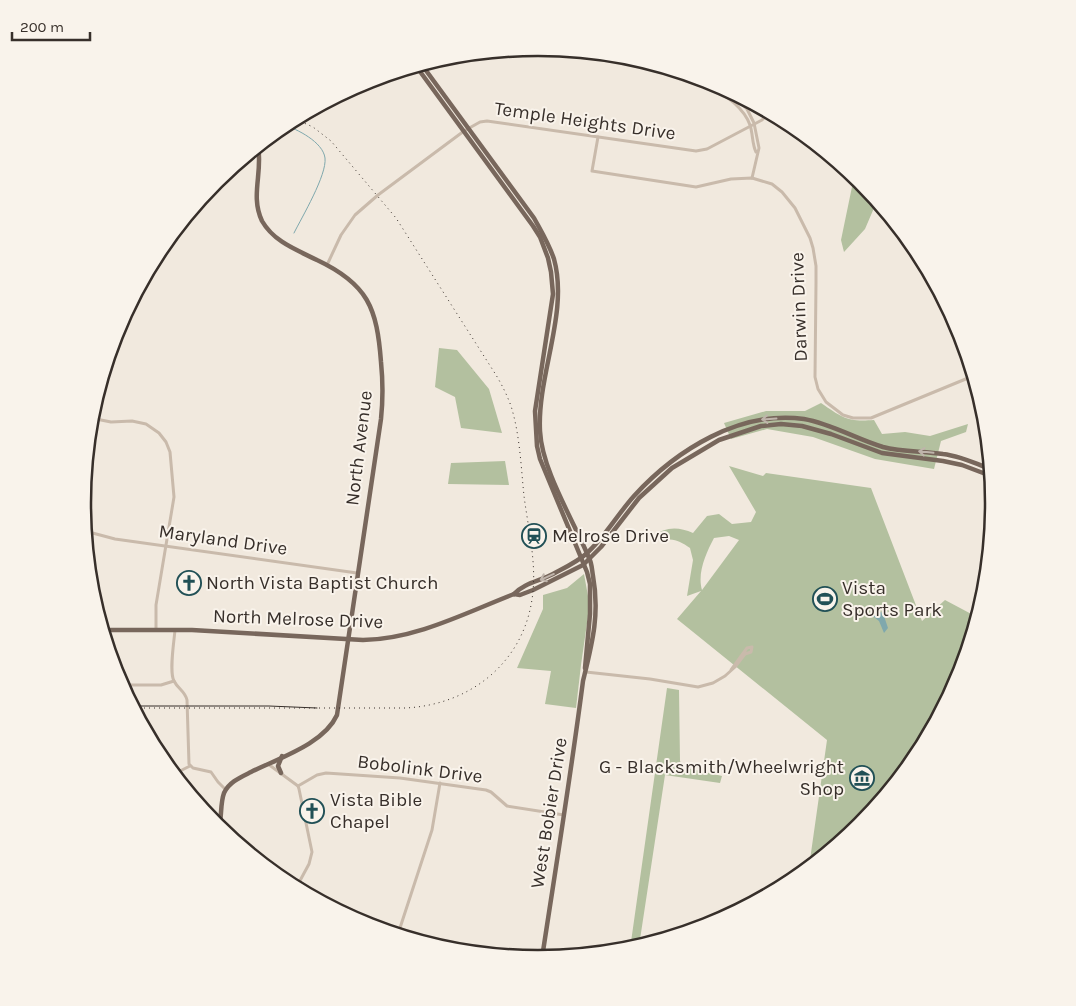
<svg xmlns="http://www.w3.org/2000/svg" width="1076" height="1006" font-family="Karla,sans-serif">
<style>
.green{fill:#b3c09f;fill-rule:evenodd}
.water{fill:#7fa8ad}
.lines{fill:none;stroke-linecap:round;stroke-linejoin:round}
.stream{stroke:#7fa8ad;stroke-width:1}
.minor{stroke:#c9baab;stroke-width:3}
.major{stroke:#78675c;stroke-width:4.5}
.tram{stroke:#372f2a;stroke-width:1}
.rail{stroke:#372f2a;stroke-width:1;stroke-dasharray:1 4;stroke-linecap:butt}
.oneway{stroke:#bfb4ab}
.labels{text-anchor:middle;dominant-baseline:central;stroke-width:4;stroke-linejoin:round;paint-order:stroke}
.street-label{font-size:19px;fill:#372f2a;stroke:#f9f3eb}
.poi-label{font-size:19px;fill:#372f2a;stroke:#f9f3eb;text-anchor:start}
.rim{fill:none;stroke:#372f2a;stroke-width:2.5}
</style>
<rect width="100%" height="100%" fill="#f1e9de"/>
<g class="green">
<path d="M852,174l8,7 17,20 -12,28 -21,23 -3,-12 12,-58z"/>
<path d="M439,348l18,2 32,39 13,44 -41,-5 -6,-31 -20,-10z"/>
<path d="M821,403c22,15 26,19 53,17l8,14 23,-2 25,4 38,-12 -2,8 -25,9 -7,28 -59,-10 -62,-22 -46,-8 -36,10 -7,-16 42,-12h39z"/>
<path d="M505,461l4,24 -61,-1 3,-21z"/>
<path d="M729,466l34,10 3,-3 105,15 51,133 23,-21 32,17 -18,61 -42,78 -57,69 -51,42 18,-127 -150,-121 24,-28 -14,5 6,-36 -3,-12c-10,-7 -17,-11 -29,-7l-9,-5c13,-9 26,-10 41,-3l14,-17 12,-2 13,10 19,-2 5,-10zM729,536l10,4 -37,50c-5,-17 4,-37 12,-52z"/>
<path d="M584,574l4,22v20l-7,49 -5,43 -31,-4 6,-33 -34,-3 26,-59v-14l24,-7z"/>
<path d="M667,688l12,2 1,71 3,6 39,9 -2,7 -55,-8 -26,171 -9,3z"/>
</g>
<path class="water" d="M875,610l8,3 5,15 -4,5 -5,-12 -9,-7z"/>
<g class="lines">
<path class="stream" d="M284,125c13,4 39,17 41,33 2,17 -23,59 -31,75"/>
<g class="minor">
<path d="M699,78c18,13 43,25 51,47 3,9 2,19 6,27"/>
<path d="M716,84l19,14 12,11 7,14 5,25 -7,30"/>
<path d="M598,137l-6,34 104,16 35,-8 21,-1 20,6 10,8 13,16 15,30 3,10 3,18v17l-1,94 3,12 8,13 17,13 10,3h18l102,-42"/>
<path d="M327,265l14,-30 14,-20 23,-20 86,-64 16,-9 7,-1 209,30 11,-2 55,-29 7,-7"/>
<path d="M91,418l20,4 21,-1 14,3 13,9 7,9 4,10 4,45 -18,108v25"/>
<path d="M85,531l30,8 242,34"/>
<path d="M175,630c-1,12 -6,42 -1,51 4,8 11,10 13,19l2,64 4,4 18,4 7,10 8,8"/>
<path d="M586,672l64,7 48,8 15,-4 12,-7 10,-9 10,-13 6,-2 1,-5 -5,1 -16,22"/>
<path d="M121,685h40l13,-4"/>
<path d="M268,764l30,22 1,3 13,63 -3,12 -13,24"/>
<path d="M174,774l16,-8"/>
<path d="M298,786l19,-11 9,-2 74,5 86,12 5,2 16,14 57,9"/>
<path d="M398,934l34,-104 8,-47"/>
</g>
<g class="major">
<path d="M422,65l112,153c7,13 15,26 20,41 15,54 -17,116 -14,172 2,40 34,90 49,127 3,5 3,13 4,18 7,39 -1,68 -10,105 -12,93 -27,185 -41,277"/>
<path d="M416,66l117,160 7,11 8,21 3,14 2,22 -18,117 2,35 3,13 47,113 3,12v30l-5,54"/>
<path d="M514,594c10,-11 26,-13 39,-20 11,-6 24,-12 33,-20 19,-17 31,-39 48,-58 42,-46 106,-86 170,-77 28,5 52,20 79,28 19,5 40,4 60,7 17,2 32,9 47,15"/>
<path d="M103,630h89l171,10c53,-1 102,-27 151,-46l6,1 13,-5 50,-25 18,-18 38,-49 33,-30 47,-28 42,-14 20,-2 21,2 29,8 51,19 61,8 19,4 29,11"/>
<path d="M281,773l-3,-7 4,-10"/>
<path d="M219,828c3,-11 1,-24 5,-35 5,-11 17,-16 27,-21 28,-14 73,-28 86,-57l44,-296c2,-19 2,-37 0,-57 -4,-54 -13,-78 -64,-102 -20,-10 -43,-18 -55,-39 -12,-25 1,-49 -4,-75"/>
</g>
<path class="tram" d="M133,706h136l48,2"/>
<path class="rail" d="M134,708h271c67,-3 122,-48 128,-117 3,-31 -5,-64 -9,-95 -3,-29 -4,-61 -13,-90 -4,-11 -9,-21 -15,-31l-100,-157 -65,-77 -18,-14 -18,-8"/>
</g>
<defs><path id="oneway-shaft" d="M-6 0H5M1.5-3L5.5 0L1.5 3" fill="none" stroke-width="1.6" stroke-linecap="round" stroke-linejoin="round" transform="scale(1.25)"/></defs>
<g class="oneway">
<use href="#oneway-shaft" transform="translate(769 419) rotate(176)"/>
<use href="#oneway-shaft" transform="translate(926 452) rotate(-174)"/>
<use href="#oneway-shaft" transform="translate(547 577) rotate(156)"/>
</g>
<defs>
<symbol id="station-ring" viewBox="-11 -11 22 22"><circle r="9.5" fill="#f9f3eb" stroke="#215056" stroke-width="1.5"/><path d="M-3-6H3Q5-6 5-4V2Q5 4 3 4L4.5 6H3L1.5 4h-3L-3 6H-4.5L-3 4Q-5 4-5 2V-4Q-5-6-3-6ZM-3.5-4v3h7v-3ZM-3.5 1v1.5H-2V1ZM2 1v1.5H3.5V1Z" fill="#215056"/></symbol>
<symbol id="church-ring" viewBox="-11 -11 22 22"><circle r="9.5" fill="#f9f3eb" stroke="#215056" stroke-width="1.5"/><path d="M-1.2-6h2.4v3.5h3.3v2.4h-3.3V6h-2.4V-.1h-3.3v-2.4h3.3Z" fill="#215056"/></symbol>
<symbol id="stadium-ring" viewBox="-11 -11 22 22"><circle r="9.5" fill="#f9f3eb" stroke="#215056" stroke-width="1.5"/><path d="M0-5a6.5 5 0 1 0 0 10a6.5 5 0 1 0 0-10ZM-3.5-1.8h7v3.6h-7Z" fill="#215056"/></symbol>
<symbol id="museum-ring" viewBox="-11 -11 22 22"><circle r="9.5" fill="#f9f3eb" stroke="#215056" stroke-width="1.5"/><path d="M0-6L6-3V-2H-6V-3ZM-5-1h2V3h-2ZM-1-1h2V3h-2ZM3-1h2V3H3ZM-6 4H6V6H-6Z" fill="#215056"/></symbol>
</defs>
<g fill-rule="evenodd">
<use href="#station-ring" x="520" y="522" width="28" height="28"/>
<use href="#church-ring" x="175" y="569" width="28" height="28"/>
<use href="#stadium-ring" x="811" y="585" width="28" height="28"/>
<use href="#museum-ring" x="848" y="764" width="28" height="28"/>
<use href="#church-ring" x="298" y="797" width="28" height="28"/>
</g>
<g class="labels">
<g class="street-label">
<text transform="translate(585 121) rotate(8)">Temple Heights Drive</text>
<text transform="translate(799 307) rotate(-92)">Darwin Drive</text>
<text transform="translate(359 448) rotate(-83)">North Avenue</text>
<text transform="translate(223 540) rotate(8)">Maryland Drive</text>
<text transform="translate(298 619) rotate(2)">North Melrose Drive</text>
<text transform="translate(420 769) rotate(7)">Bobolink Drive</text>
<text transform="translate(549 813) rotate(-81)">West Bobier Drive</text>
</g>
<g class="poi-label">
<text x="552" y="536">Melrose Drive</text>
<text x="206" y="583">North Vista Baptist Church</text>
<text x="842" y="588">Vista<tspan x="842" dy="22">Sports Park</tspan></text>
<text x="844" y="767" text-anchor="end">G - Blacksmith/Wheelwright<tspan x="844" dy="22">Shop</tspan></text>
<text x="330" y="800">Vista Bible<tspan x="330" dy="22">Chapel</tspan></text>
</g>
</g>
<path d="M0 0H1076V1006H0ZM91 503a447 447 0 1 1 894 0a447 447 0 1 1-894 0Z" fill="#f9f3eb" fill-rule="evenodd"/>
<path class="rim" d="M91 503a447 447 0 1 1 894 0a447 447 0 1 1-894 0Z"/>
<path d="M12 32v8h78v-8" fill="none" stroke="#372f2a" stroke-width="2.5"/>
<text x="20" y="32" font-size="15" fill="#372f2a" stroke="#f9f3eb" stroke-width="4" paint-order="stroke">200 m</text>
</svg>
